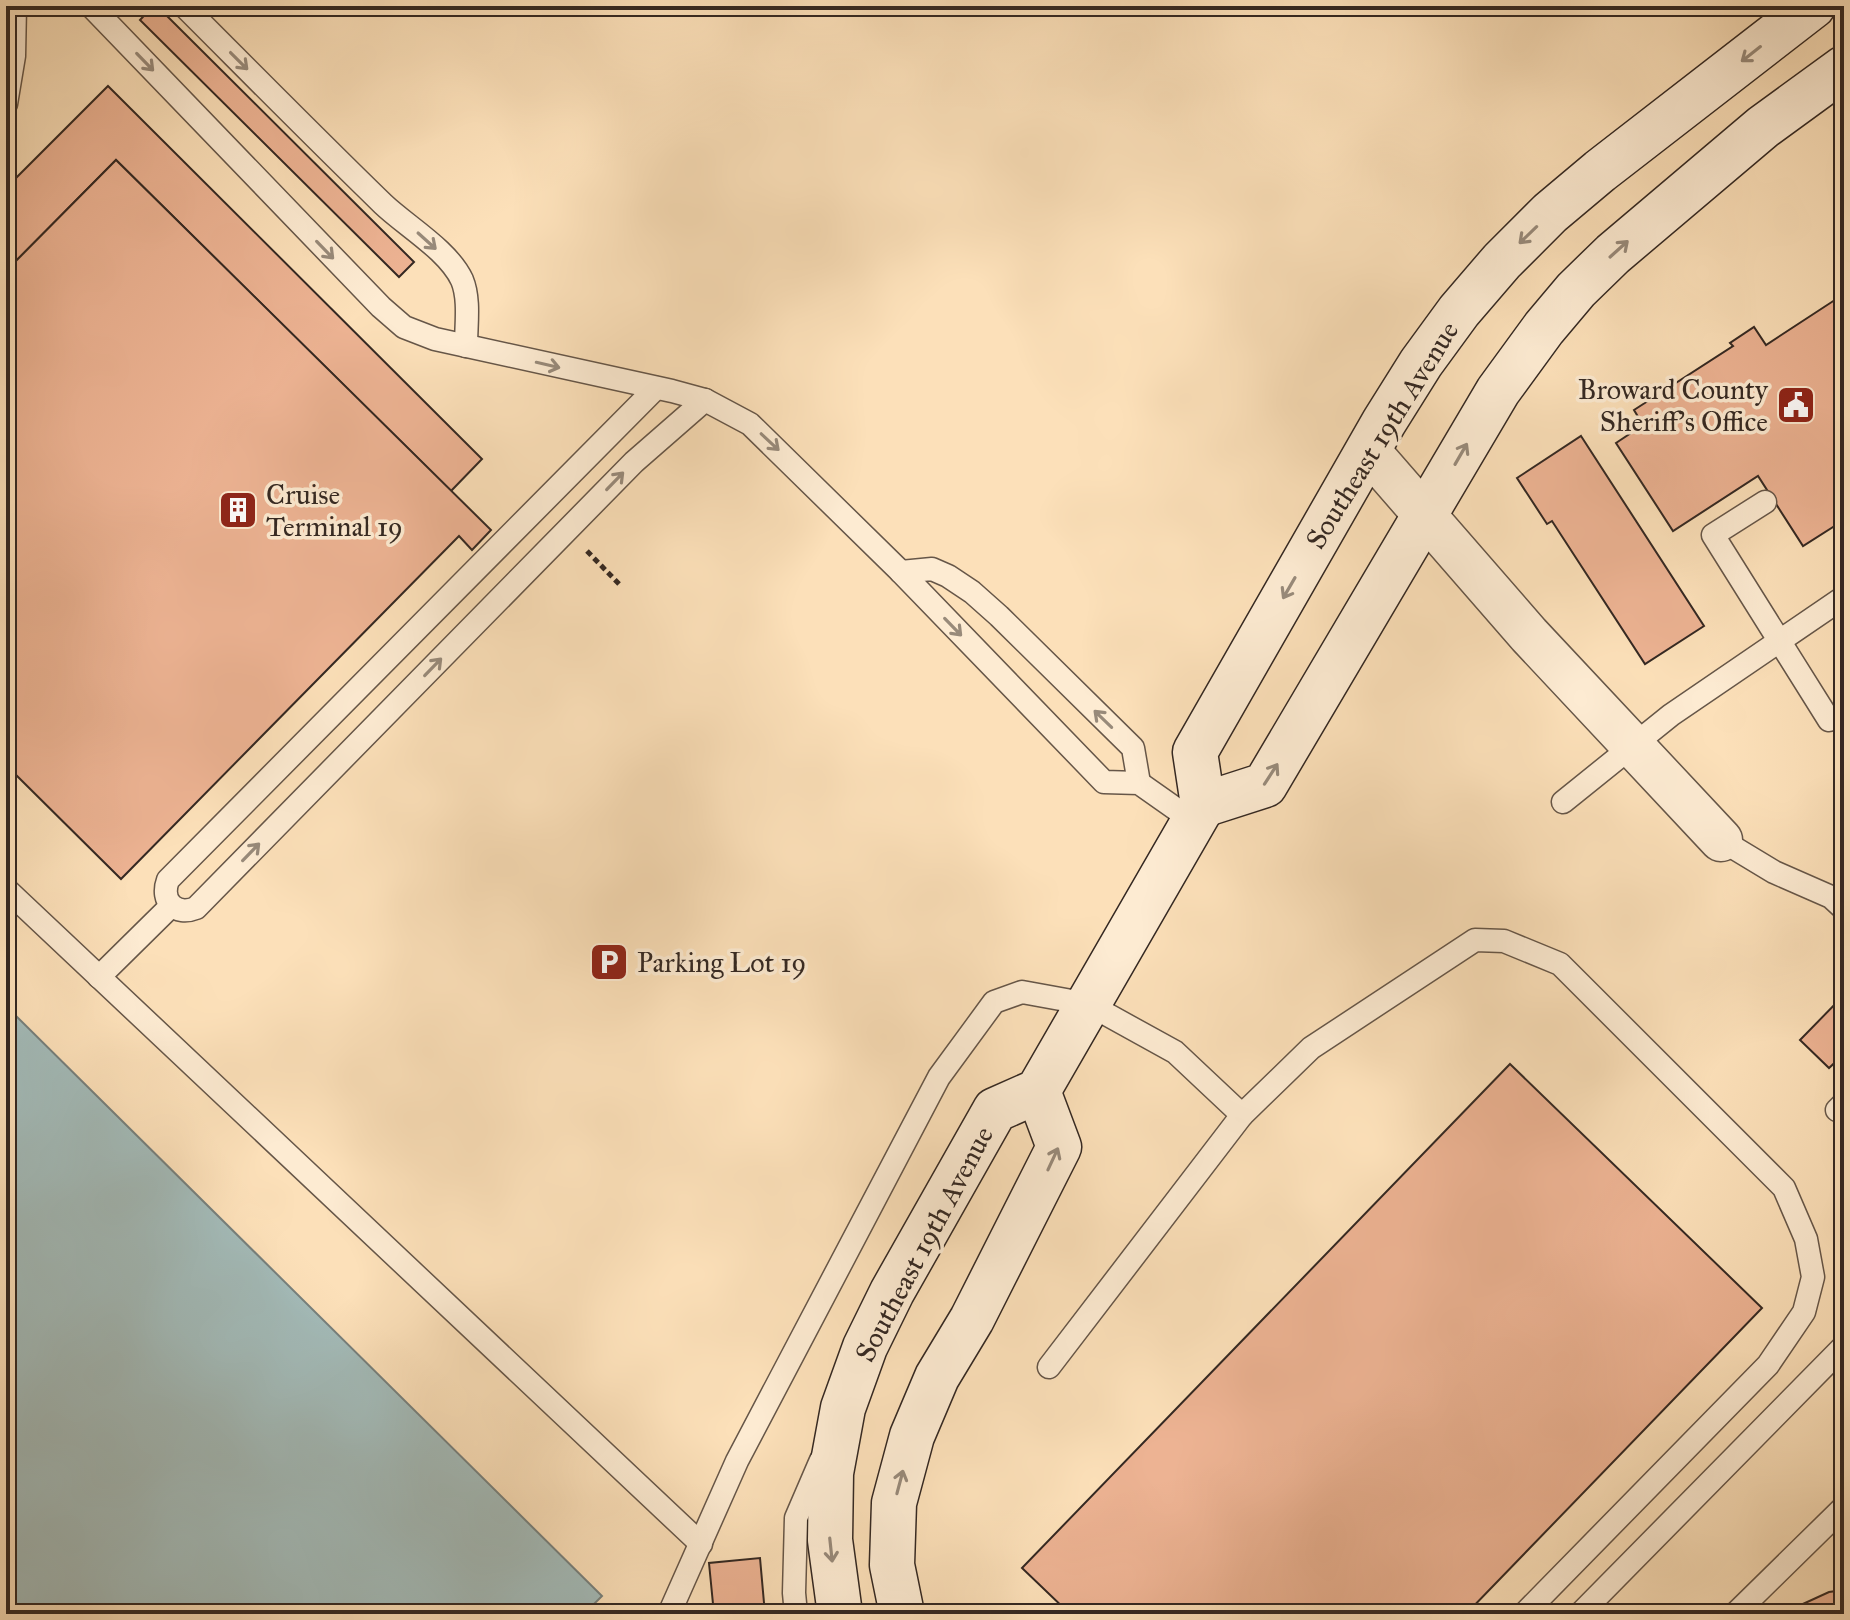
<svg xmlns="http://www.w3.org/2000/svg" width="1850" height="1620" font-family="'IM FELL Great Primer',serif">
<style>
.water{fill:#a3bbb9;stroke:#77807d;stroke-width:2}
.building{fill:#edb393;stroke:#342822;stroke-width:2}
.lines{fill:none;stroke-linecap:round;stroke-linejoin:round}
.lane-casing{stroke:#665648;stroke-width:25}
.street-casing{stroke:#665648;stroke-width:45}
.secondary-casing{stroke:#342822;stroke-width:47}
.path{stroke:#342822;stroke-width:5;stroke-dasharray:6 4;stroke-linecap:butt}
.lane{stroke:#fdebd2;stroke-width:22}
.street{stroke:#fdebd2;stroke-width:42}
.secondary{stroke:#fdebd2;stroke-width:44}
.oneway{stroke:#988a7a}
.labels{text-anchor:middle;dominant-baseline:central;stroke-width:7;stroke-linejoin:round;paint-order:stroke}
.poi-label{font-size:28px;fill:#342822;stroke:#fdebd2;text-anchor:start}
.street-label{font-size:28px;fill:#342822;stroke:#fdebd2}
</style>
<rect width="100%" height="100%" fill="#fce0b9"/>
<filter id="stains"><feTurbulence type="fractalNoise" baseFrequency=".0025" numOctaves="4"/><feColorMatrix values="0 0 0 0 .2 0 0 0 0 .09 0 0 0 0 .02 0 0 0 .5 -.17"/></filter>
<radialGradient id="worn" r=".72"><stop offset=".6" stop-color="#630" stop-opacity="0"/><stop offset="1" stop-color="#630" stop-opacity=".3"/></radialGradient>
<path class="water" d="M6,1006l596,590 -18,18h-578z"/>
<g class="building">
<path d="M153,6h4l257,256 -15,15 -259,-257z"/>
<path d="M108,86l374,373 -31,32 -335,-331 -110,111v-83z"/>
<path d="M116,160l375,370 -19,20 -13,-14 -338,343 -115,-114v-494z"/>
<path d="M1844,294v226l-41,26 -45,-70 -85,55 -57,-88 27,-18 -9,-15 99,-64 -3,-3 24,-16 12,18z"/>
<path d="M1581,436l123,190 -59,38 -93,-143 -5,3 -30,-46z"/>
<path d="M1844,995v59l-15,14 -29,-28z"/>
<path d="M1510,1064l252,244 -296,306h-279l-9,-9 -9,9h-99l-48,-46z"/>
<path d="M760,1558l5,56h-51l-5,-51z"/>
<path d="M1844,1590v24h-63l48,-22z"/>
</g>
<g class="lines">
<defs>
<g id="lane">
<path d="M91,6l290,301 23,20 31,12 237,52 33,9 45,24 151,148 203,210 35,1 54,38"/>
<path d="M184,6c66,66 132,133 199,198 23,22 65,46 79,76 8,19 4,45 4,66"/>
<path d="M6,104l8,-48 1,-50"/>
<path d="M656,388l-488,492c-8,22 8,36 28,28l438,-446 71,-62"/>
<path d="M1765,502l-52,33 116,185"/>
<path d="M901,572l31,-3 16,7 24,16 27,24 134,132 6,35"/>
<path d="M1563,802l108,-87 173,-118"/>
<path d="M1721,840l53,32 57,25 13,12"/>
<path d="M6,889l695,655"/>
<path d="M99,977l72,-71"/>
<path d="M1837,1110l7,-7"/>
<path d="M1242,1115l69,-67 164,-108 29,1 56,23 224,224 22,51 7,38 -9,35 -36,53 -244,249"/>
<path d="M669,1614l68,-153 202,-384 55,-75 28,-10 66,12 87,48 67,63 -193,252"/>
<path d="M796,1614l-2,-21 2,-75 25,-58"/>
<path d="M1580,1614l264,-268"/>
<path d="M1735,1614l109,-107"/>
</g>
<path id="street" d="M1368,450l161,185 192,205"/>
<g id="secondary">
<path d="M1203,805l62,-20 233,-394 46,-63 32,-38 37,-36 150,-127 81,-59"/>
<path d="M840,1614l-10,-74 1,-67 12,-65 22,-61 27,-55 103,-182 43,-19 165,-286 -8,-53 189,-330 37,-59 38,-52 43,-50 48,-48 50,-42 213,-165"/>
<path d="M902,1614l-10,-49 2,-62 18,-67 25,-59 35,-58 87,-172 -21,-56"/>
</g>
</defs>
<use href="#lane" class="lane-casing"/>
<use href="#street" class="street-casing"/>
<use href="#secondary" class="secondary-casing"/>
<path class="path" d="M587,551l34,35"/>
<use href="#lane" class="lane"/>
<use href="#street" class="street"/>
<use href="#secondary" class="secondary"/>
</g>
<defs><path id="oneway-shaft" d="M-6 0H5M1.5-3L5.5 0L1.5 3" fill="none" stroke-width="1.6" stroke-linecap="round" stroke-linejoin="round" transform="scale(2)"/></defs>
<g class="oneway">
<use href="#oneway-shaft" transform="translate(1751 54) rotate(142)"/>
<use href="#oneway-shaft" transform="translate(239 61) rotate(45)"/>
<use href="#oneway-shaft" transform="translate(145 62) rotate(46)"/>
<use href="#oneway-shaft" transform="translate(1528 235) rotate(136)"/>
<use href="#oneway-shaft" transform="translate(427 241) rotate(42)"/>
<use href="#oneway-shaft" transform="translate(1619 249) rotate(-42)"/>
<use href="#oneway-shaft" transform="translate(325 250) rotate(46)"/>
<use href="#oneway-shaft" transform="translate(548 365) rotate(13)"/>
<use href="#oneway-shaft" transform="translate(770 442) rotate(43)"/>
<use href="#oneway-shaft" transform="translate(1461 454) rotate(-60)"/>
<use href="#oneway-shaft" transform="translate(615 481) rotate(-46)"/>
<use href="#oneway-shaft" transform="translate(1289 588) rotate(120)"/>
<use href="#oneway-shaft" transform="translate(953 627) rotate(46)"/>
<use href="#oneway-shaft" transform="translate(433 667) rotate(-46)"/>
<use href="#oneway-shaft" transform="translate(1103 719) rotate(-136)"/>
<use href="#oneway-shaft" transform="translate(1271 774) rotate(-57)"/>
<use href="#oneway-shaft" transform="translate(251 852) rotate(-46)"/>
<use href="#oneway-shaft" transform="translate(1053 1159) rotate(-65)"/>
<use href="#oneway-shaft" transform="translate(900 1482) rotate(-75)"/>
<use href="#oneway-shaft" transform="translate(831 1550) rotate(84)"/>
</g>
<defs>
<symbol id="civic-square" viewBox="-11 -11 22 22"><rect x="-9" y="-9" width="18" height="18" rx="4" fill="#8f2418" stroke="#fdebd2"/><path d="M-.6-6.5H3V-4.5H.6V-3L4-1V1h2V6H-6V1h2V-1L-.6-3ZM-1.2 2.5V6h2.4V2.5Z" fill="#fff"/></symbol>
<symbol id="building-square" viewBox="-11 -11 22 22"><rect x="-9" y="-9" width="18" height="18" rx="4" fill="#8f2418" stroke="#fdebd2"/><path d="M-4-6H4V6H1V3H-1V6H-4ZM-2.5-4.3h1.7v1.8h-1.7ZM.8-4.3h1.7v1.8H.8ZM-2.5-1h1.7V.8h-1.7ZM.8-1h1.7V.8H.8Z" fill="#fff"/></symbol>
<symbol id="parking-square" viewBox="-11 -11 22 22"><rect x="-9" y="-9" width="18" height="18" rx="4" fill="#8f2418" stroke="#fdebd2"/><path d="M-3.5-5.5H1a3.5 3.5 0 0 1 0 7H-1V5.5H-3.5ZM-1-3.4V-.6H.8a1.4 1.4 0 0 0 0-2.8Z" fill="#fff"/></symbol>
</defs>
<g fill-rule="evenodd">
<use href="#civic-square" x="1774" y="383" width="44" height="44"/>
<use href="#building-square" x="216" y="488" width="44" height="44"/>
<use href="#parking-square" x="587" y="940" width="44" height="44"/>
</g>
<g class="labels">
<g class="poi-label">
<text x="1768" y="389" text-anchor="end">Broward County<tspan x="1768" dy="32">Sheriff's Office</tspan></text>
<text x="266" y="494">Cruise<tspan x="266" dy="32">Terminal 19</tspan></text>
<text x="637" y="962">Parking Lot 19</text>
</g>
<g class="street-label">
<text transform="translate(1382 435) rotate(-58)">Southeast 19th Avenue</text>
<text transform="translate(924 1244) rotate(-62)">Southeast 19th Avenue</text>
</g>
</g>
<rect width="1850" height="1620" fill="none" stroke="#fce0b9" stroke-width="32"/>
<rect x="8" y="8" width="1834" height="1604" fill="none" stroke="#342822" stroke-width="4"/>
<rect x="16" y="16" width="1818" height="1588" fill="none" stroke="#342822" stroke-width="2"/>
<rect width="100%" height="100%" filter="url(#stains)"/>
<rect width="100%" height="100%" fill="url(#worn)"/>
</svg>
